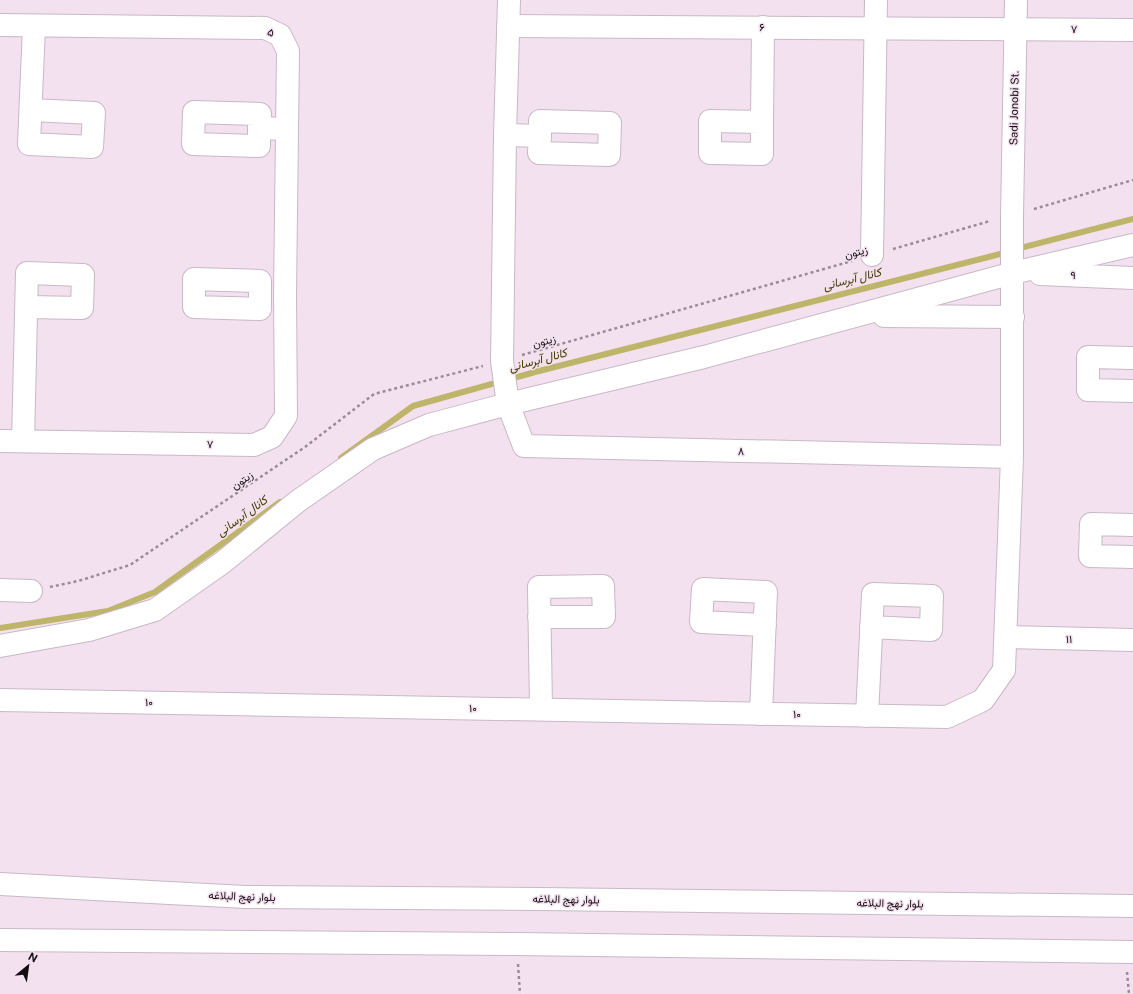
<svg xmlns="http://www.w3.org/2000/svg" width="1133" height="994" font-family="'Public Sans',Vazirmatn,sans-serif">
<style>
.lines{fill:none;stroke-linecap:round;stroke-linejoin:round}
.stream{stroke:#bfb56a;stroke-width:6}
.minor-casing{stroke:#c9b8c6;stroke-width:24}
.major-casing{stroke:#c9b8c6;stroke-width:24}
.path{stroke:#998c96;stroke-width:2.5;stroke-dasharray:3 3;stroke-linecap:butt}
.minor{stroke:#fff;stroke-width:22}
.major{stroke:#fff;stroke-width:22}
.labels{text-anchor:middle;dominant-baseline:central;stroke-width:3;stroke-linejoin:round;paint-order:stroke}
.street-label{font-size:11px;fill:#120c11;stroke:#f3e1ef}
.water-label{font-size:12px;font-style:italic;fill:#443c00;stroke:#f3e1ef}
</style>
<rect width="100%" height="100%" fill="#f3e1ef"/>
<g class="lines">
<g class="stream">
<path d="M1016,249l117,-30"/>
<path d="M341,458l72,-52 122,-34 473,-120"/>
<path d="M0,628l108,-17 47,-19 125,-90"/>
</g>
<defs>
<g id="minor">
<path d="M509,0l-4,135 -3,226 6,43 16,42 488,11"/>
<path d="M0,25l265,3 15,7 8,16 -3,244 1,121 -14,21 -18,8 -254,-4"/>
<path d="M508,26l625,4"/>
<path d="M31,110l63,3 -2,34 -63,-3 5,-118"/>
<path d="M762,122v32l-52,-1v-32l52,1 1,-95"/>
<path d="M259,128v18l-66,-2 1,-32 66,2 -1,14 27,1"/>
<path d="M505,135l35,1v-15l70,2 -1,32 -70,-2 1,-17"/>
<path d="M872,255l4,-255"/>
<path d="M1040,274l93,4"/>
<path d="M194,279l66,2v28l-66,-2z"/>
<path d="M884,316l129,1"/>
<path d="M1133,358l-45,-1v33l45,1"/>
<path d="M23,441l4,-168 56,2 -1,33 -55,-1"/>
<path d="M1133,525l-42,-1 -1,32 43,1"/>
<path d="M0,590l31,1"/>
<path d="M539,617h65l-1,-31 -64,1 2,122"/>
<path d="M1006,637l127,3"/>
<path d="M0,646l89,-16 66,-20 67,-47 76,-62 75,-52 56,-24 79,-21 196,-47 309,-84 120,-28"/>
<path d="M0,700l947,17 36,-17 21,-30 8,-213v-242l4,-215"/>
<path d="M761,714l5,-122 -63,-3 -2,33 64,3"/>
<path d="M867,716l6,-122 59,2 -1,34 -60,-3"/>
</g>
<g id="major">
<path d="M0,884l245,13 294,2 594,7"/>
<path d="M0,940l517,4 616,8"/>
</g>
</defs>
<use href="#minor" class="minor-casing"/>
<use href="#major" class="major-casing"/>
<g class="path">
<path d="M1034,209l99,-29"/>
<path d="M893,249l97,-28"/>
<path d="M522,355l330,-94"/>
<path d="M50,587l28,-6 52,-16 175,-118 69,-53 109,-28"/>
<path d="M518,964l2,30"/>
<path d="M1127,972l2,22"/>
</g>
<use href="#minor" class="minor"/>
<use href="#major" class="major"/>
</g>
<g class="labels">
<g class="street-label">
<text x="762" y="27">۶</text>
<text transform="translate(1074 29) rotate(1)">۷</text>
<text transform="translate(271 32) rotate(23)">۵</text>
<text transform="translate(1014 108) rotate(-89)">Sadi Jonobi St.</text>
<text transform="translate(856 252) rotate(-16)">زیتون</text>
<text transform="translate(1073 275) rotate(3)">۹</text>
<text transform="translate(544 341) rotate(-16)">زیتون</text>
<text transform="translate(210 444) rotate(1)">۷</text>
<text transform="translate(741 451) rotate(1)">۸</text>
<text transform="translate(242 480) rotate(-34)">زیتون</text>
<text transform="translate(1069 639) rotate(1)">۱۱</text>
<text transform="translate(149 702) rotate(1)">۱۰</text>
<text transform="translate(473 708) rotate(1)">۱۰</text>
<text transform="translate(797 714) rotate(1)">۱۰</text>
<text transform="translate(242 896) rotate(2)">بلوار نهج البلاغه</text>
<text transform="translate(566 899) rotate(1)">بلوار نهج البلاغه</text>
<text transform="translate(890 903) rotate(1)">بلوار نهج البلاغه</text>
</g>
<g class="water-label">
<text transform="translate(852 279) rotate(-14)">کانال آبرسانی</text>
<text transform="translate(538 360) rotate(-15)">کانال آبرسانی</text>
<text transform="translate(242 516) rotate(-36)">کانال آبرسانی</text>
</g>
</g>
<g transform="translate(28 966) rotate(29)" stroke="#f3e1ef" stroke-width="3" paint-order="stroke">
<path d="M0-3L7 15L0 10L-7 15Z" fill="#120c11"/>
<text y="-6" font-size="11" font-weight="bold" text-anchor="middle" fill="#120c11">N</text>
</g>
</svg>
